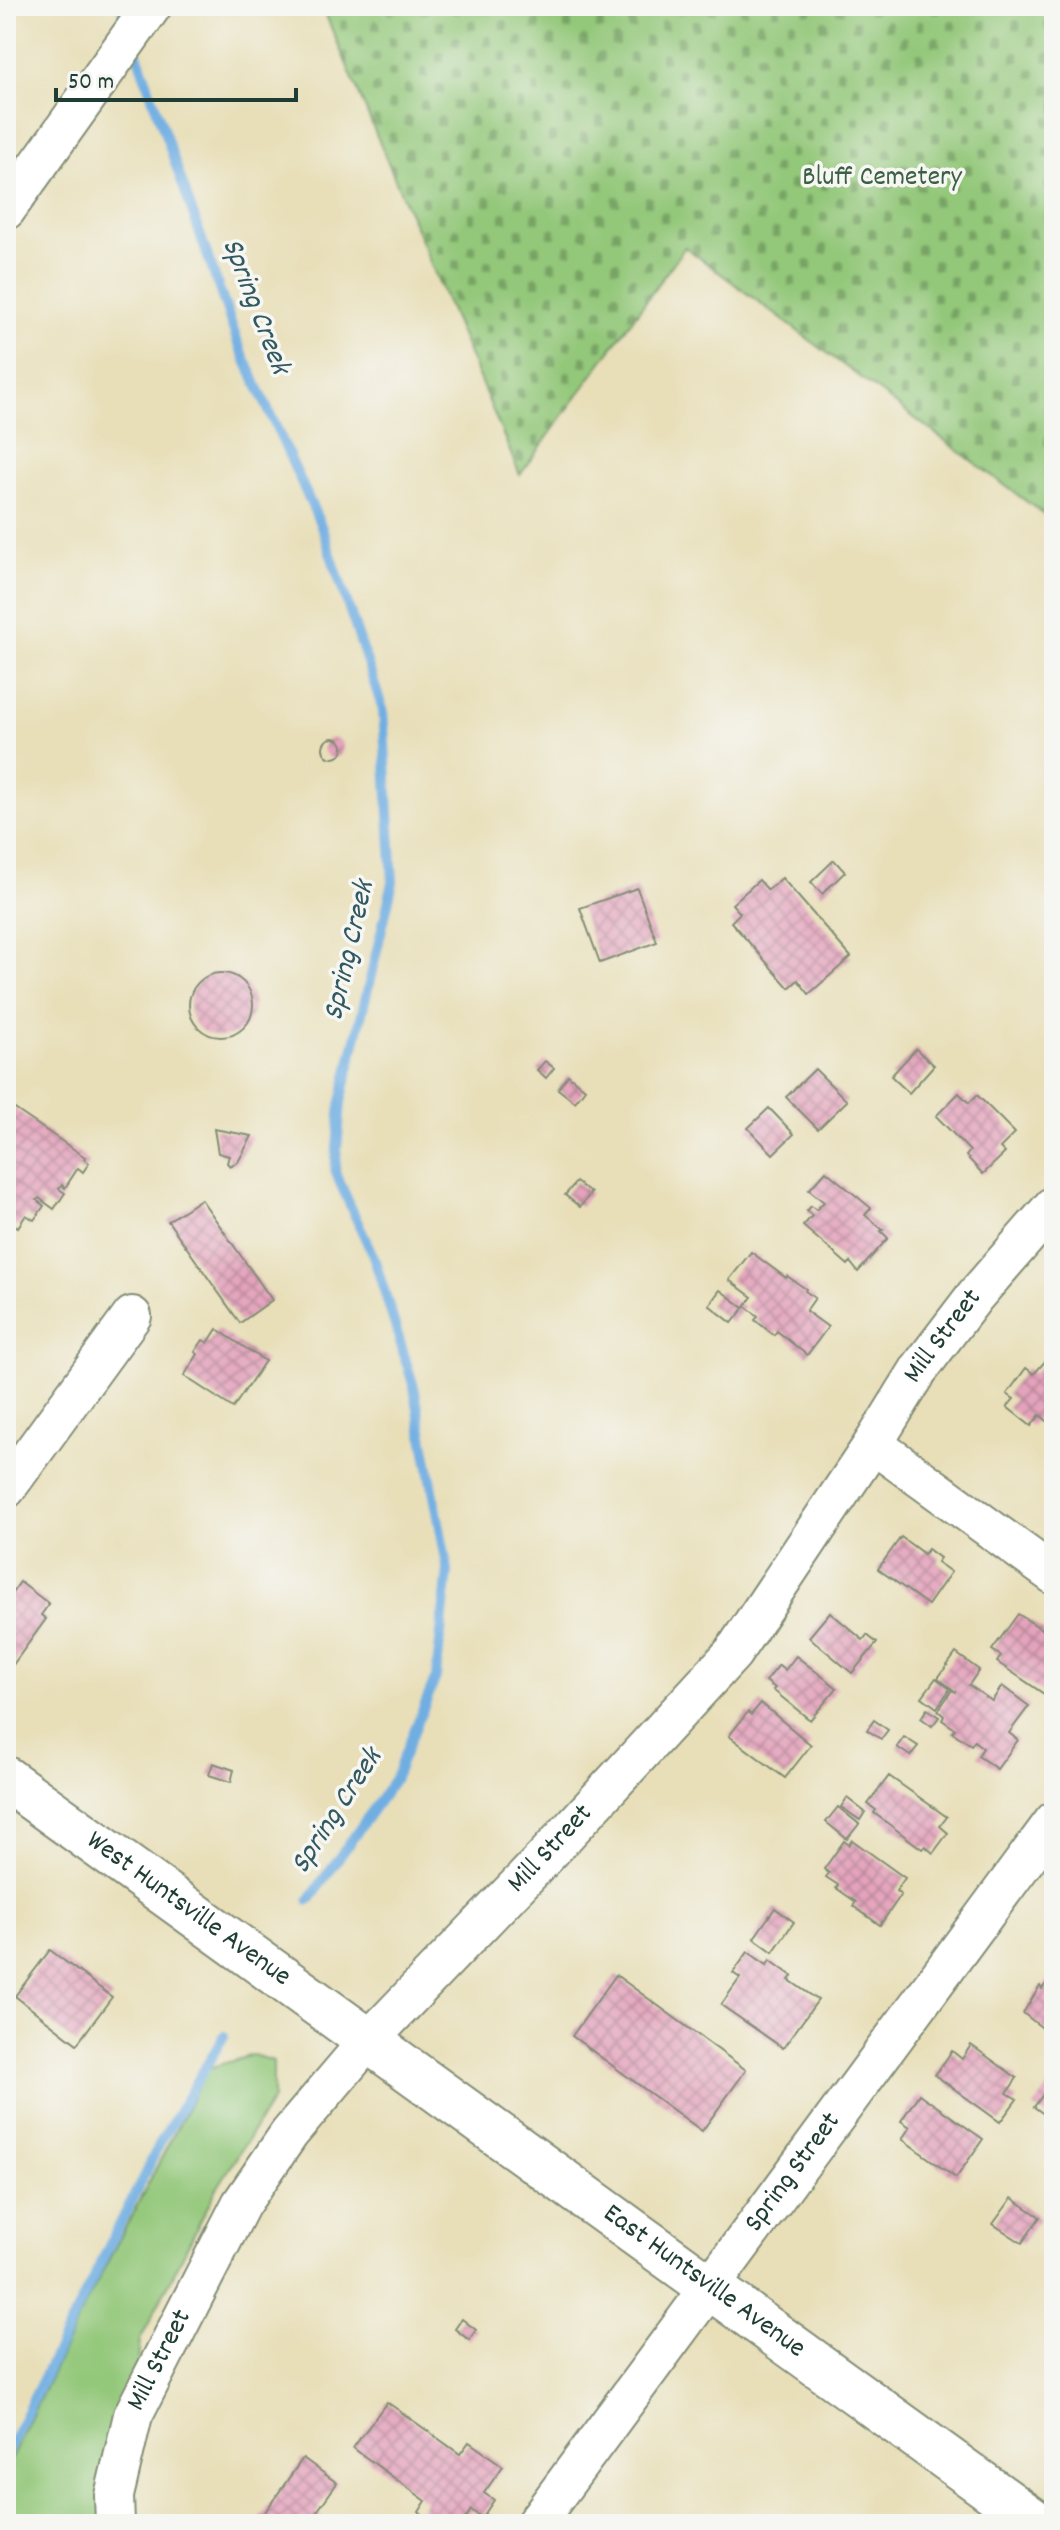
<svg xmlns="http://www.w3.org/2000/svg" width="1060" height="2530" font-family="Dekko,sans-serif">
<style>
.cemetery{fill:url(#cemetery-stones);stroke:#598256;stroke-width:2}
.park{fill:#93c779;stroke:#598256;stroke-width:2}
.lines{fill:none;stroke-linecap:round;stroke-linejoin:round}
.stream{stroke:#70aee2;stroke-width:10}
.building{fill:url(#building-cross-hatch)}
.street-casing{stroke:#848e76;stroke-width:42}
.secondary-casing{stroke:#848e76;stroke-width:48}
.street{stroke:#fff;stroke-width:38}
.secondary{stroke:#fff;stroke-width:44}
.labels{text-anchor:middle;dominant-baseline:central;stroke-width:7;stroke-linejoin:round;paint-order:stroke}
.park-label{font-size:28px;fill:#3c6045;stroke:#f6f6f2}
.street-label{font-size:28px;fill:#1f3d34;stroke:#f6f6f2}
.water-label{font-size:30px;font-style:italic;fill:#335960;stroke:#f6f6f2}
</style>
<defs>
<pattern id="cemetery-stones" width="16" height="16" patternUnits="userSpaceOnUse" patternTransform="scale(2)"><rect width="16" height="16" fill="#93c779"/><path d="M2 7V4a2 2 0 0 1 4 0v3zM10 15v-3a2 2 0 0 1 4 0v3z" fill="#77a364"/></pattern>
<pattern id="building-cross-hatch" width="8" height="8" patternUnits="userSpaceOnUse" patternTransform="scale(2)"><rect width="8" height="8" fill="#e4a3bc"/><path d="M0 0l8 8M0 8l8-8" fill="none" stroke="#b8869a"/></pattern>
</defs>
<rect width="100%" height="100%" fill="#f6f6f2"/>
<filter id="ink" filterUnits="userSpaceOnUse"><feTurbulence type="fractalNoise" baseFrequency=".0125" numOctaves="2"/><feDisplacementMap in="SourceGraphic" scale="16" xChannelSelector="R" yChannelSelector="G"/><feConvolveMatrix kernelMatrix="1 2 1 2 8 2 1 2 1" color-interpolation-filters="sRGB"/></filter>
<filter id="wash" filterUnits="userSpaceOnUse"><feTurbulence type="fractalNoise" baseFrequency=".006" numOctaves="4" result="noise"/><feDisplacementMap in="SourceGraphic" scale="32" xChannelSelector="R" yChannelSelector="G"/><feGaussianBlur stdDeviation="1.8" result="paint"/><feColorMatrix in="noise" values="0 0 0 0 0 0 0 0 0 0 0 0 0 0 0 0 0 1.4 0 .05"/><feComposite in="paint" operator="in"/></filter>
<g filter="url(#wash)">
<rect width="100%" height="100%" fill="#e8dfb9"/>
<path class="cemetery" d="M322,6h732v516l-369,-275 -165,228z"/>
<path class="park" d="M253,2055l20,6v38l-57,91 -76,150 -7,75 -18,109h-109v-55l74,-154 128,-247z"/>
<g class="lines">
<g class="stream">
<path d="M121,6l6,19"/>
<path d="M135,48l103,295 84,185 61,182 10,172 -52,220 -6,70 39,86 40,129 34,184 -12,106 -42,103 -85,120"/>
<path d="M6,2454l154,-311 64,-107"/>
</g>
</g>
<g id="blocks">
<g class="building">
<circle cx="333" cy="748" r="10"/>
<path d="M834,860l11,12 -23,22 -11,-12z"/>
<path d="M782,878l69,79 -42,37 -11,-14 -9,8 -58,-66 9,-9 -8,-9 27,-24 9,10z"/>
<path d="M637,888l20,54 -57,21 -20,-55z"/>
<circle cx="221" cy="1005" r="32"/>
<path d="M916,1049l18,16 -25,28 -18,-17z"/>
<path d="M545,1061l9,7 -8,10 -9,-8z"/>
<path d="M815,1069l32,32 -29,28 -32,-32z"/>
<path d="M568,1075l17,14 -10,13 -17,-13z"/>
<path d="M959,1093l10,10 8,-8 38,38 -15,15 5,5 -22,21 -17,-18 4,-5 -34,-35z"/>
<path d="M6,1103l79,54 -1,2 5,4 -6,9 -5,-4 -13,20 -3,-3 -3,4 6,4 -11,16 -15,-11 -2,2 7,6 -10,14 -8,-5 -8,12 -12,-8z"/>
<path d="M769,1108l25,26 -21,20 -25,-26z"/>
<path d="M214,1129l38,7 -14,26 -8,4 -3,-3 2,-7 -11,-3z"/>
<path d="M826,1171l45,37 -6,7 18,15 -2,1 7,7 -30,34 -8,-10 -2,3 -45,-39 9,-10 -5,-5 4,-5 5,4 8,-8 -15,-12z"/>
<path d="M576,1182l15,11 -11,14 -15,-12z"/>
<path d="M201,1199l71,101 -32,23 -72,-102z"/>
<path d="M751,1252l35,26 1,-2 19,13 -1,2 10,7 -9,13 22,16 -21,28 -30,-24 -3,4 -19,-15 3,-4 -13,-10 7,-9 -23,-17z"/>
<path d="M720,1290l24,18 -12,15 -23,-18z"/>
<path d="M217,1329l48,32 -32,47 -49,-32 14,-22 -3,-2 8,-12 5,3z"/>
<path d="M1048,1358l6,5v64l-14,-12 -9,11 -24,-19 7,-8 -7,-5 19,-26 8,6z"/>
<path d="M901,1537l23,17 4,-5 12,9 -3,4 14,10 -23,33 -50,-36z"/>
<path d="M20,1582l29,22 -8,11 5,4 -34,47 -4,-3 -2,3v-77l6,4z"/>
<path d="M830,1612l33,28 4,-5 10,8 -25,30 -43,-36z"/>
<path d="M1018,1614l36,23v55l-4,6 -53,-36 4,-6 -9,-6z"/>
<path d="M956,1653l23,17 -10,15 23,16 10,-15 27,20 -20,27 9,7 -21,29 -19,-13 5,-8 -9,-7 -3,4 -19,-13 3,-3 -13,-9 2,-4 -6,-5 14,-21 4,2 -18,-14z"/>
<path d="M796,1656l41,32 -27,32 -37,-30 2,-2 -9,-7 13,-16 6,5z"/>
<path d="M936,1678l14,11 -13,19 -15,-11z"/>
<path d="M761,1703l50,42 -26,33 -56,-42 19,-24 3,3z"/>
<path d="M927,1709l12,8 -7,9 -11,-8z"/>
<path d="M874,1720l14,10 -7,9 -14,-9z"/>
<path d="M904,1737l14,9 -8,10 -13,-9z"/>
<path d="M213,1763l21,7 -3,12 -22,-7z"/>
<path d="M889,1776l58,41 -7,9 8,7 -15,20 -8,-7 -3,3 -48,-36 2,-3 -8,-6z"/>
<path d="M847,1798l18,14 -5,8 -19,-13z"/>
<path d="M838,1807l21,17 -12,15 -21,-17z"/>
<path d="M852,1840l53,38 -9,13 5,4 -21,30 -27,-19 3,-4 -20,-14 2,-3 -12,-8 3,-4 -5,-4 20,-28 5,4z"/>
<path d="M775,1908l19,14 -21,30 -19,-14z"/>
<path d="M50,1950l62,47 -35,47 -62,-48z"/>
<path d="M748,1952l19,13 3,-5 22,16 -3,4 29,20 -35,48 -62,-43 19,-27 -7,-5z"/>
<path d="M1054,1973v64l-31,-24 17,-27 2,3z"/>
<path d="M616,1975l130,95 -44,61 -130,-95z"/>
<path d="M971,2045l46,33 -10,15 10,6 -17,23 -65,-47 17,-24 10,8z"/>
<path d="M1050,2085l4,3v33l-20,-14z"/>
<path d="M919,2094l64,45 -27,39 -54,-39 8,-12 -9,-6z"/>
<path d="M1012,2198l28,19 -18,26 -29,-19z"/>
<path d="M462,2319l14,11 -7,10 -14,-11z"/>
<path d="M387,2402l73,52 9,-12 34,24 -19,27 10,7 -12,18 -11,-8 -9,14h-27l-16,-12 7,-11 -73,-53z"/>
<path d="M303,2458l34,25 -21,30 15,11h-70l-3,-2z"/>
</g>
</g>
</g>
<g filter="url(#ink)">
<use href="#blocks" fill-opacity="0" stroke="#848e76" stroke-width="2"/>
<g class="lines">
<defs>
<g id="street">
<path d="M6,210l146,-204"/>
<path d="M873,1444l181,131"/>
<path d="M6,1489l126,-173"/>
<path id="s1" d="M115,2524l-1,-28 19,-81 108,-211 48,-70 78,-92 178,-185 188,-204 140,-209 47,-76 55,-72 79,-91"/>
<path id="s2" d="M535,2524l519,-703"/>
</g>
<g id="secondary">
<path id="s3" d="M6,1779l1032,745"/>
</g>
</defs>
<use href="#street" class="street-casing"/>
<use href="#secondary" class="secondary-casing"/>
<use href="#street" class="street"/>
<use href="#secondary" class="secondary"/>
</g>
</g>
<g class="labels">
<g class="park-label">
<text x="882" y="179">Bluff Cemetery</text>
</g>
<g class="street-label">
<text stroke="none"><textPath href="#s1" startOffset="1468">Mill Street</textPath></text>
<text stroke="none"><textPath href="#s1" startOffset="820">Mill Street</textPath></text>
<text stroke="none"><textPath href="#s3" startOffset="224">West Huntsville Avenue</textPath></text>
<text stroke="none"><textPath href="#s2" startOffset="436">Spring Street</textPath></text>
<text stroke="none"><textPath href="#s3" startOffset="860">East Huntsville Avenue</textPath></text>
<text stroke="none"><textPath href="#s1" startOffset="172">Mill Street</textPath></text>
</g>
<g class="water-label">
<text transform="translate(254 307) rotate(69)">Spring Creek</text>
<text transform="translate(351 951) rotate(-77)">Spring Creek</text>
<text transform="translate(338 1812) rotate(-57)">Spring Creek</text>
</g>
</g>
<rect width="1060" height="2530" fill="none" stroke="#f6f6f2" stroke-width="32"/>
<path d="M56 88v12h240v-12" fill="none" stroke="#1f3d34" stroke-width="4"/>
<text x="68" y="88" font-size="24" fill="#1f3d34" stroke="#f6f6f2" stroke-width="6" paint-order="stroke">50 m</text>
</svg>
